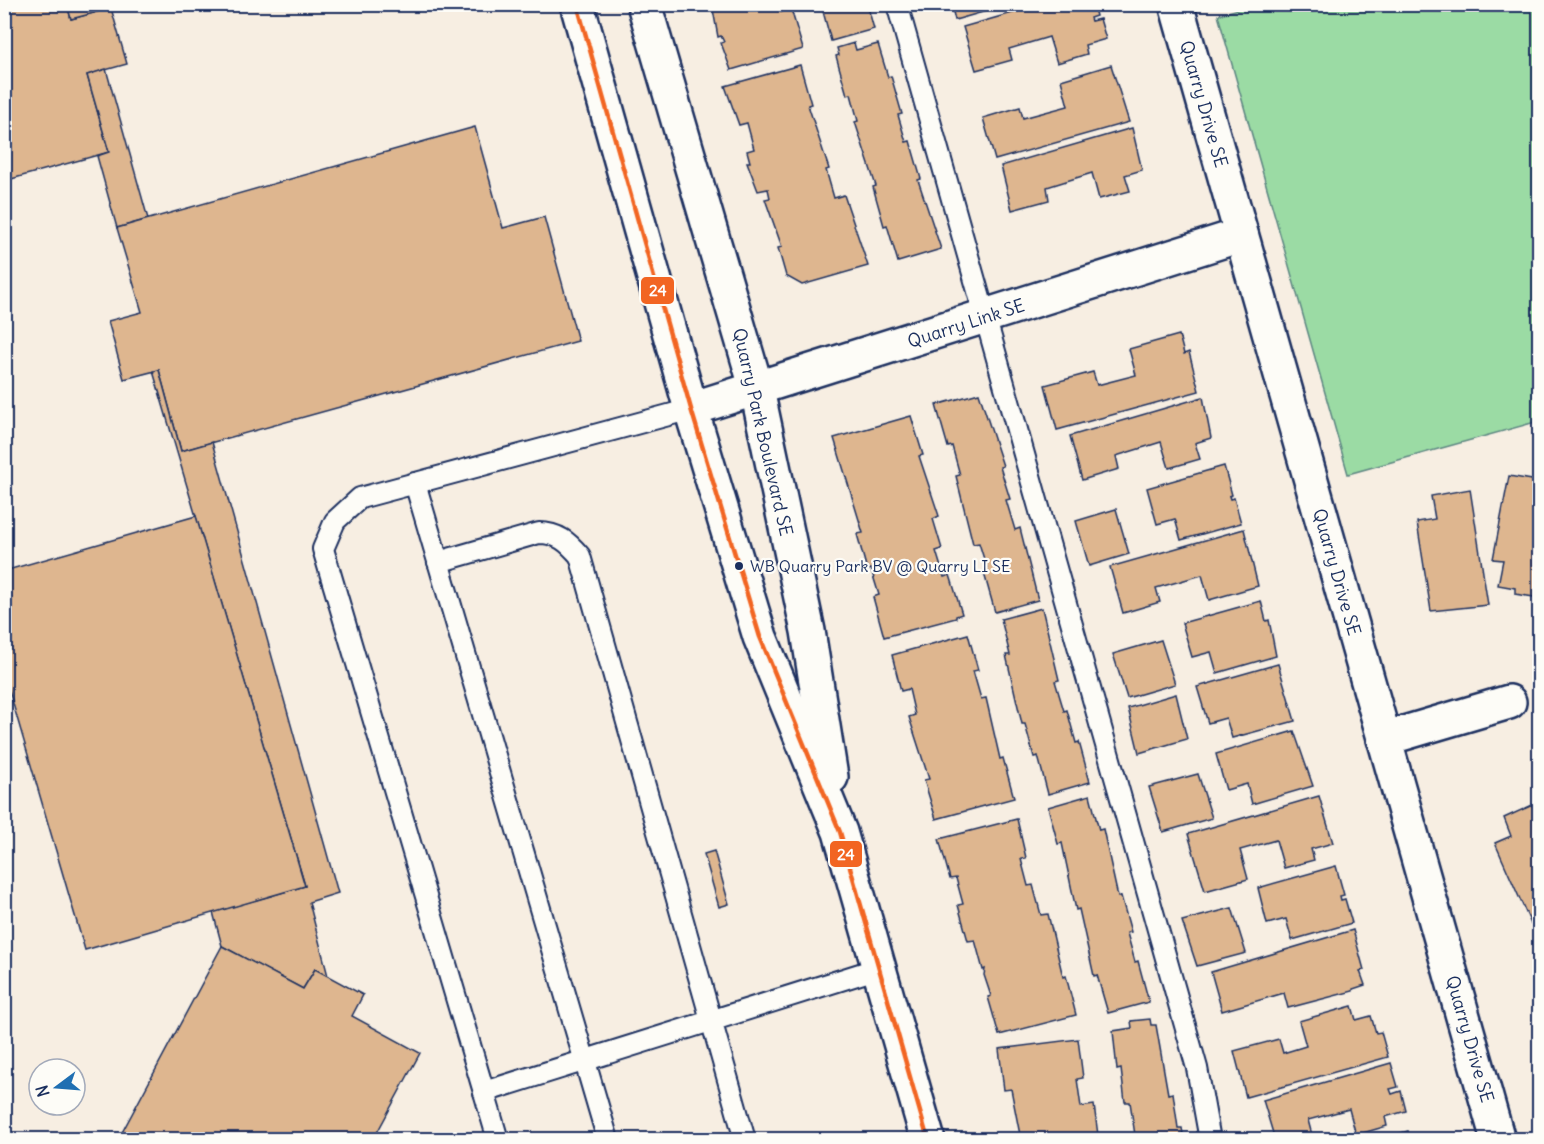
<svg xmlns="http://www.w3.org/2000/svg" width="1544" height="1144" font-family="Delius,sans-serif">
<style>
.green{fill:#9bdba4;stroke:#5b8581;stroke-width:1.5}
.building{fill:#deb68f;stroke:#1b2f5e;stroke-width:1.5}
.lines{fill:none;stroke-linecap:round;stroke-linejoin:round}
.lane-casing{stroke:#1b2f5e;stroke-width:24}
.street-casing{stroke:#1b2f5e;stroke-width:38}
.secondary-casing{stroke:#1b2f5e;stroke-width:38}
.lane{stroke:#fdfcf7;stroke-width:20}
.street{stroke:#fdfcf7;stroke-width:33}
.secondary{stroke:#fdfcf7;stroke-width:33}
.bus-1-casing{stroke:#fdfcf7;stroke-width:9}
.bus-1{stroke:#f26522;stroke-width:4.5}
.bus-dot{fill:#1b2f5e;stroke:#fdfcf7;stroke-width:2}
.labels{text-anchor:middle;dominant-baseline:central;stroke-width:4.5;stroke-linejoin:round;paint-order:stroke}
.bus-label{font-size:16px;fill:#1b2f5e;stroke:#fdfcf7;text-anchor:start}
.street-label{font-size:18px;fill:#1b2f5e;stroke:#fdfcf7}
.line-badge{stroke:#fdfcf7;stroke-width:2}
.badge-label{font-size:16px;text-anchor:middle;font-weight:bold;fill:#fff}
</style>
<rect width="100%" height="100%" fill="#f7eee2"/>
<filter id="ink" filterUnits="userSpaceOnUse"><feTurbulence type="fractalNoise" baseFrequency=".0167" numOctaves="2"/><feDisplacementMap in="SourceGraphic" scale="12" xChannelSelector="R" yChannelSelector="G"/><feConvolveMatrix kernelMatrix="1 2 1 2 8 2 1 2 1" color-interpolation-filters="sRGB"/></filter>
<g filter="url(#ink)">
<path class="green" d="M1252,5h287v416l-191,53 -130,-459z"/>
<g class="building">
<path d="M4,4h63l4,15 40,-11 16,56 -40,11 22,77 -105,29z"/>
<path d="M67,4h25l2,9 -23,6z"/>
<path d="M712,4h67l2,8 10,-3 12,40 -72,21 -10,-27 3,-1 -3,-6 -3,1z"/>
<path d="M821,4h46l7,25 -43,12z"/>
<path d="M951,4h60l-56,16z"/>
<path d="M1044,4h49l3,12 -6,2 1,3 9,-2 6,20 -21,6 2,9 -30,9 -8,-26 -40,12 3,11 -36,10 -13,-43z"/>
<path d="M854,43l2,7 22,-6 10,33 3,-1 11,38 -4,1 8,27 4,-1 11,38 -3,1 23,69 -43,13 -11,-37 -3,1 -11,-39 3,-1 -21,-64 3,-1 -7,-27 -4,1 -11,-39 3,-1 -2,-7z"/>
<path d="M800,65l11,39 -3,1 21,64 -3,1 8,28 10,-3 24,71 -66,19 -16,-9 -8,-28 4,-1 -17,-48 5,-1 -2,-9 -10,2 -11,-29h3l-3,-11 7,-2 -7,-26 -8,2 -14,-39z"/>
<path d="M1111,65l18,57 -134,38 -12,-42 37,-11 3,11 45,-12 -7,-26z"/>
<path d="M106,69l42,150 -31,9 -20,-72 12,-4 -22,-77z"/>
<path d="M475,127l28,101 41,-11 34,124 -397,110 -22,-81 -35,9 -16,-58 34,-9 -25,-84z"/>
<path d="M1132,128l10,42 -17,5 5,16 -31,8 -7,-26 -45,14 2,13 -37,10 -11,-44z"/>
<path d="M1179,335l5,19 5,-2 10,39 -142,39 -12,-45 48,-13 4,13 39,-10 -7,-26z"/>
<path d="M159,370l22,81 31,-9 126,451 -29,9 19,74 -13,-7 -12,20 -81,-43 -9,-34 92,-26 -152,-515z"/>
<path d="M979,393l24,73 -3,1 10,32 -4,1 9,30 5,-2 18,72 -43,12 -11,-39 4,-1 -9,-29 -6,1 -17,-68 4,-1 -8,-29 -4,1 -12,-42z"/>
<path d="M1203,397l8,41 -16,5 5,16 -31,9 -8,-26 -45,14 3,13 -37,11 -12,-44z"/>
<path d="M911,416l12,39 -4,1 20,60 -6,3 9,30 -6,2 8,26 6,-2 12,39 -6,2v2l-72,19 -11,-40 6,-2 -8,-26 -4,1 -10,-36 6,-1 -29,-95z"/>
<path d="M1224,466l8,29 -3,1 1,3 4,-1 7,25 -60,17 -6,-21 -18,5 -10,-36z"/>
<path d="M1509,476l29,5 -3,17h5v100l-25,-4v-6l-17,-3 5,-25 -10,-1z"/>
<path d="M1470,489l18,116 -57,6 -14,-89 18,-3 -4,-23z"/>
<path d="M1116,509l13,45 -40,12 -13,-45z"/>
<path d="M196,516l109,370 -220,64 -81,-277v-102z"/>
<path d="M1244,529l14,57 -49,14 -7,-25 -46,13 4,14 -37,11 -13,-46z"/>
<path d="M1261,601l5,20 3,-1 7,36 -59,17 -6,-21 -19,5 -10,-34z"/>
<path d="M1042,608l17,72 -4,1 9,30 3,-1 9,33 3,-1 11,40 -42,12 -10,-38 -4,1 -9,-33h-3l-16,-69h4l-9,-36z"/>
<path d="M968,634l10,36 -5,1 8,28 5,-1 14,61 3,-1 11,40 -78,21 -12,-39 5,-1 -20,-62 6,-2 -6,-26 -8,2 -9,-36z"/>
<path d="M1161,640l14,44 -48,14 -14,-44z"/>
<path d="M1278,664l17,57 -63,17 -6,-20 -18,5 -11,-36z"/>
<path d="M1176,694l11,45 -48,14 -11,-45z"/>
<path d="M1294,731l19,55 -61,18 -5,-20 -21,6 -10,-36z"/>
<path d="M1198,774l14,44 -49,14 -14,-45z"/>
<path d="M1090,795l9,35 4,-1 15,68 3,-1 10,36 -4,1 8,29 3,-1 11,41 -41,11 -11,-38 -3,1 -15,-67 -3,1 -14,-67 -4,1 -10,-37z"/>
<path d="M1319,796l14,47 -22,6 3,11 -30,8 -8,-28 -36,10 8,29 -43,12 -17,-57z"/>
<path d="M1539,802l1,118 -9,4 -36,-81 16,-7 -7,-18z"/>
<path d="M1017,819l9,39 -5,1 7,27 5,-1 8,30 7,-1 15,63 3,-1 10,39 -77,20 -11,-38 3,-1 -7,-21 1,-6 -2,1 -8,-30 -7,1 -10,-36 5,-1 -7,-26 -6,1 -11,-40z"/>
<path d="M714,851l15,53 -10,3 -15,-53z"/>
<path d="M1336,866l8,29 -4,1 1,4 4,-1 7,24 -60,17 -6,-21 -19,5 -9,-36z"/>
<path d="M1232,908l14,45 -49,13 -15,-45z"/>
<path d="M1353,930l11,40 -4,1 5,14 -12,4v2l-65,17 -4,-15 -62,18 -11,-39z"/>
<path d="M222,946l81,43 12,-20 48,26 -11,21 68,37 -47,87h-255z"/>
<path d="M1352,1006l4,14 15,-4 5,17 5,-1 7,25 -142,40 -12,-46 45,-12 4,14 23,-7 -7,-25z"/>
<path d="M1150,1019l1,6h5l12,69 5,-1 5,35h4l2,12h-45v-5h-4l-5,-33h-5l-4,-33 -4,1 -4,-39 19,-3 -1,-7z"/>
<path d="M1078,1039l5,39 -6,1 4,28 13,-2 4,30 7,-1 1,6h-85l-10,-51 -7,1 -5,-41z"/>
<path d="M1391,1063l7,24 -8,2 2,5 9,-3 5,20 -21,6 2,9 -31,9 -7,-26 -41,11 4,15 -16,5h-21l-12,-40z"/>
<path d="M1408,1131l3,9h-33z"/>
</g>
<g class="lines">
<defs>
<g id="lane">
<path d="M897,4l300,1064 13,72"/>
<path d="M691,409l-331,89 -25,23 -12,28 161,543 395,-124"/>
<path d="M415,483l193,657"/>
<path d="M438,562l101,-29c19,0 29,9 41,23l165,584"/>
<path d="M484,1092l14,48"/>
</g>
<g id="street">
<path d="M1176,4l322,1136"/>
<path d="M691,409l550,-174"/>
<path d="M1384,739l125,-37"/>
</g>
<g id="secondary">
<path d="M577,4l114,405 69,228 80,195 88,308"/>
<path d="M644,4l113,386 51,241 23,146"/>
</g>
</defs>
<use href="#lane" class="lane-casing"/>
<use href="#street" class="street-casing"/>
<use href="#secondary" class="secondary-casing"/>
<use href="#lane" class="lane"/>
<use href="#street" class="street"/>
<use href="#secondary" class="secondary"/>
<defs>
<path id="bus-1" d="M577,4l114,405 69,228 80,195 88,308"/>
</defs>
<use href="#bus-1" class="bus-1-casing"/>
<use href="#bus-1" class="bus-1"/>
</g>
</g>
<circle class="bus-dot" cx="739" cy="566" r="5"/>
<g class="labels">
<g class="bus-label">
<text x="750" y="566">WB Quarry Park BV @ Quarry LI SE</text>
</g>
<g class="street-label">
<text transform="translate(1204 104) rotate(74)">Quarry Drive SE</text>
<text transform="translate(966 323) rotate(-18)">Quarry Link SE</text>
<text transform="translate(763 432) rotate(77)">Quarry Park Boulevard SE</text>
<text transform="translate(1337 572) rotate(74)">Quarry Drive SE</text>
<text transform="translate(1470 1039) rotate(74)">Quarry Drive SE</text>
</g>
</g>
<g class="line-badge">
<rect x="640" y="276" width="35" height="29" rx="6" fill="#f26522"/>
<rect x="829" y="840" width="34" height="28" rx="6" fill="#f26522"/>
</g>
<g class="badge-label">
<text x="658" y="296">24</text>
<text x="846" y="860">24</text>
</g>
<rect width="1544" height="1144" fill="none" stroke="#fdfcf7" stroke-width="24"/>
<rect x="12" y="12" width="1520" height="1120" fill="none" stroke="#1b2f5e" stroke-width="2" filter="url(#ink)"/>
<g transform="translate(57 1087) rotate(254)"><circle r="28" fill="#fdfcf7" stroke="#a3aaba" stroke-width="1.5"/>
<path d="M0-4.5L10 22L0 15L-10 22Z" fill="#1f6fb2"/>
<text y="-9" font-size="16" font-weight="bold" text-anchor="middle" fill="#1b2f5e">N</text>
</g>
</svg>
